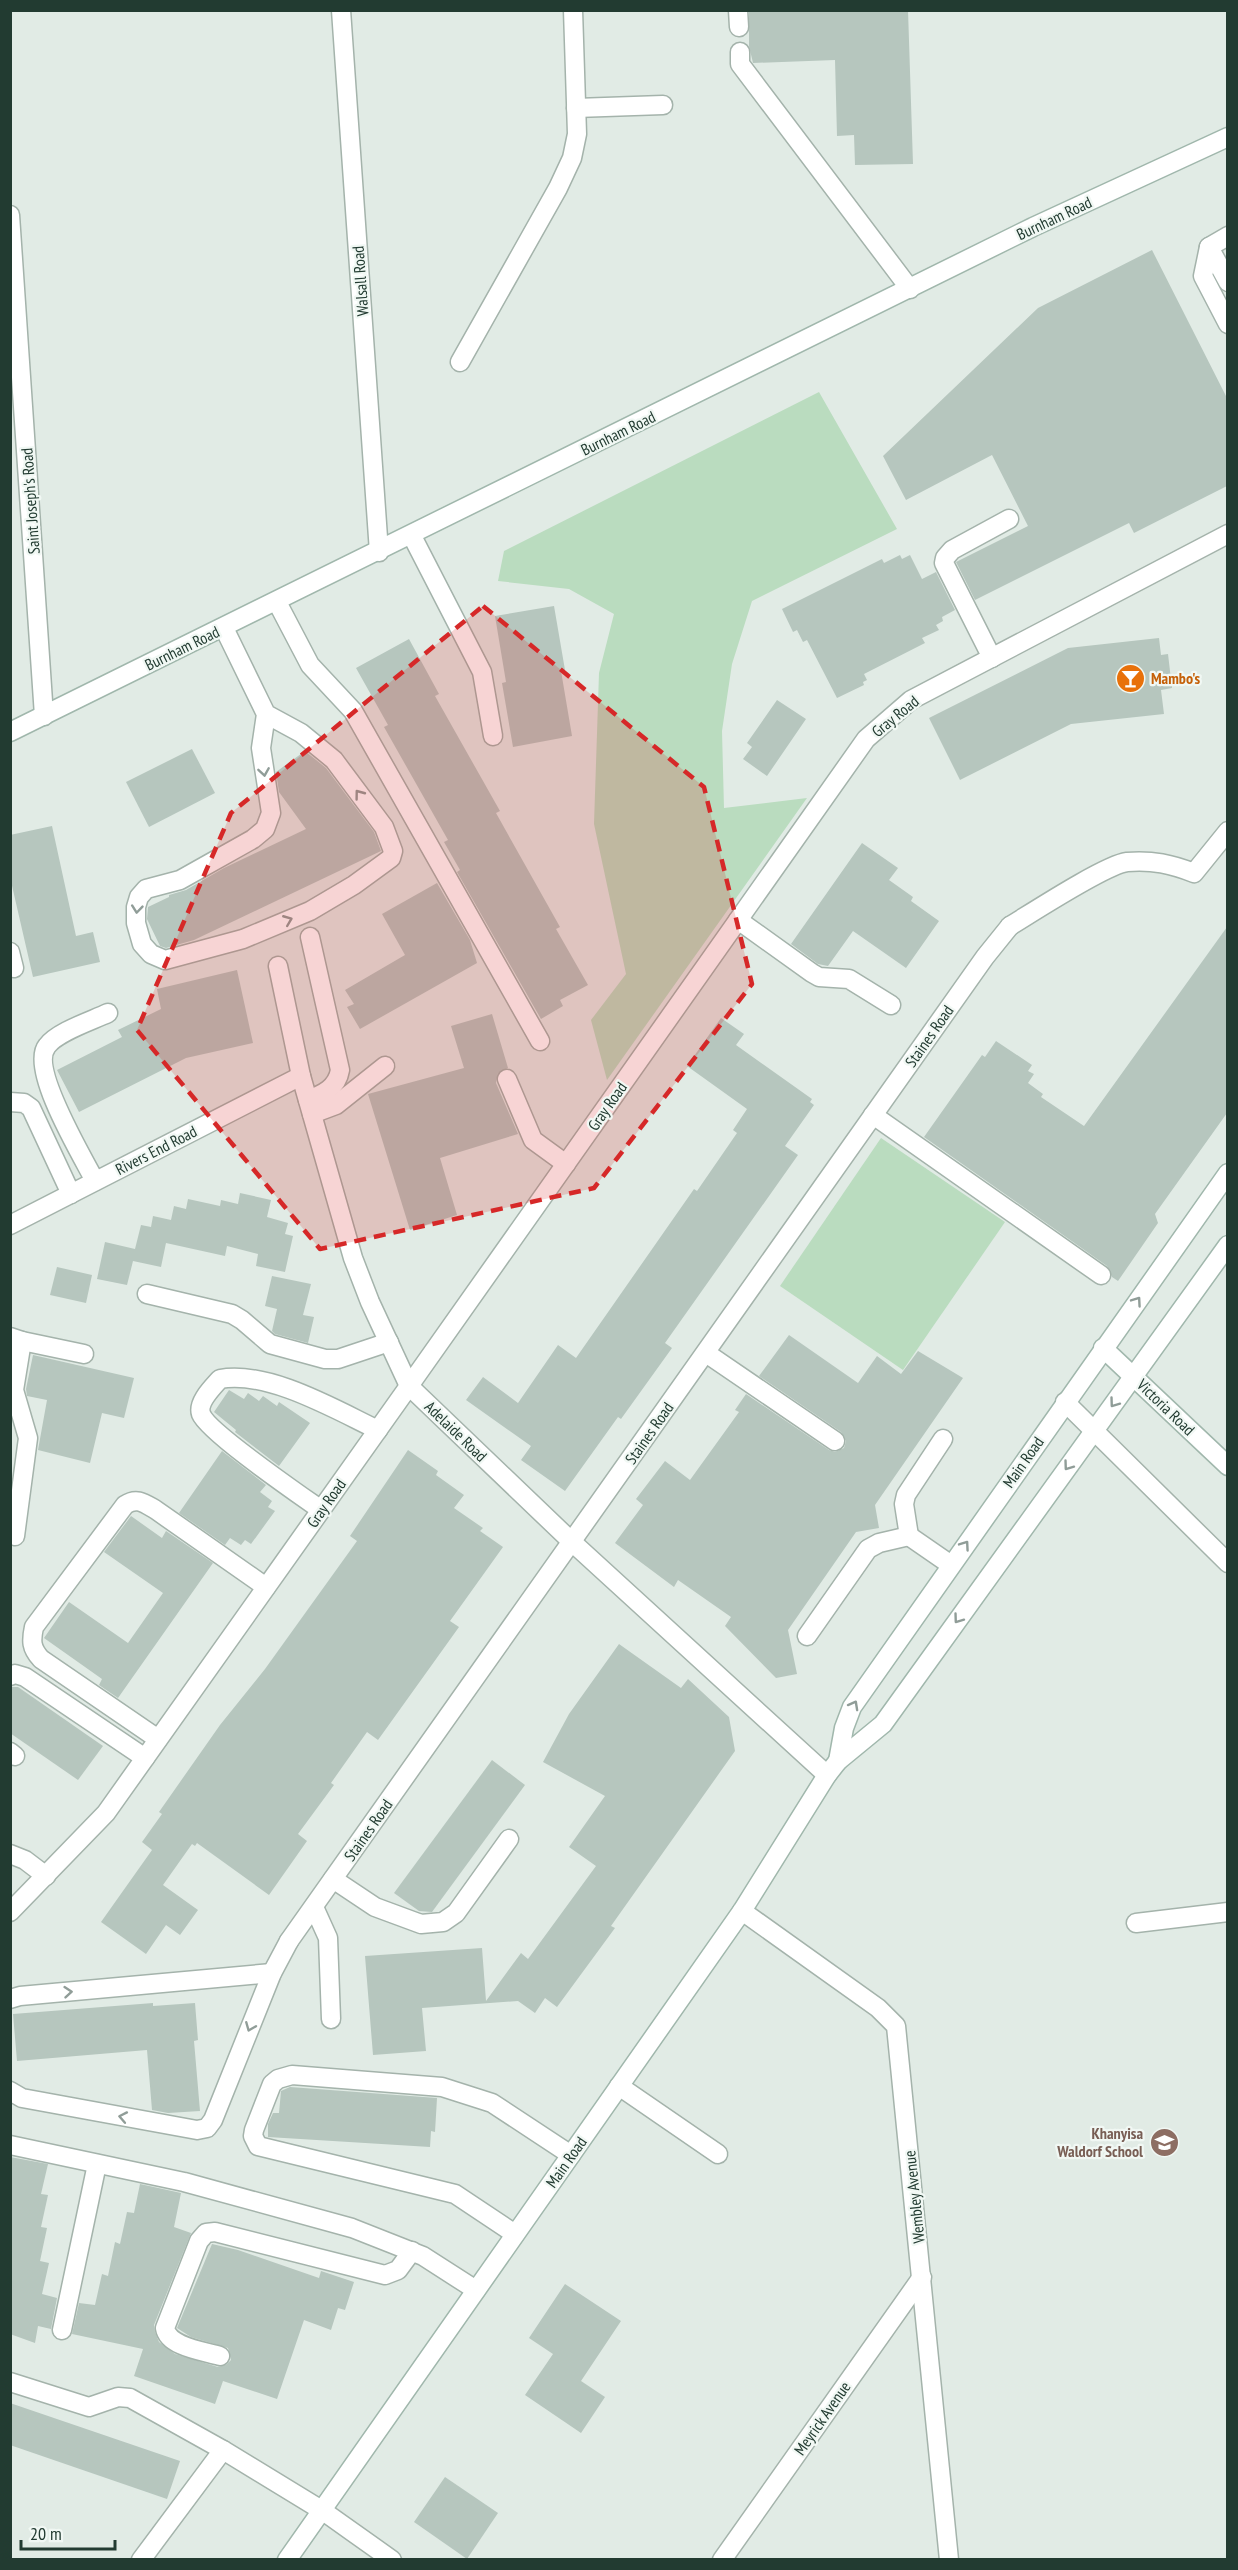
<svg xmlns="http://www.w3.org/2000/svg" width="1238" height="2570" font-family="'PT Sans Narrow',sans-serif">
<style>
.green{fill:#badcbf}
.building{fill:#b6c6be}
.lines{fill:none;stroke-linecap:round;stroke-linejoin:round}
.lane-casing{stroke:#a4b3ab;stroke-width:21}
.street-casing{stroke:#a4b3ab;stroke-width:21}
.secondary-casing{stroke:#a0b7ac;stroke-width:21}
.lane{stroke:#fff;stroke-width:18}
.street{stroke:#fff;stroke-width:18}
.secondary{stroke:#fff;stroke-width:18}
.oneway{stroke:#909d98}
.marked{fill:#d62828;fill-opacity:0.2;stroke:#d62828;stroke-width:4.5;stroke-dasharray:12 8;stroke-linejoin:round}
.labels{text-anchor:middle;dominant-baseline:central;stroke-width:4.5;stroke-linejoin:round;paint-order:stroke}
.street-label{font-size:16px;fill:#223b31;stroke:#f1f8f4}
.food-label{font-size:16px;font-weight:bold;fill:#c56008;stroke:#f1f8f4;text-anchor:start}
.education-label{font-size:16px;font-weight:bold;fill:#785e54;stroke:#f1f8f4;text-anchor:end}
</style>
<rect width="100%" height="100%" fill="#e1ebe5"/>
<g class="green">
<path d="M819,392l78,137 -145,72 -20,63 -10,67 2,77 83,-10 -200,282 -16,-60 35,-46 -32,-150 5,-151 15,-59 -45,-25 -71,-8 6,-30z"/>
<path d="M881,1138l124,84 -102,148 -123,-84z"/>
</g>
<g class="building">
<path d="M749,10h159l5,154 -58,1 -1,-30 -17,1 -2,-76 -82,3 -4,-17z"/>
<path d="M1152,250l75,148v88l-93,47 -5,-10 -154,77 -19,-38 72,-36 -36,-71 -86,45 -23,-44 155,-148z"/>
<path d="M900,555l2,4 8,-4 12,24 14,-7 19,38 -13,7 1,4 -7,4 3,5 -17,8 3,5 -61,31 3,6 -4,2 1,3 -27,13 -30,-58 -4,2 -6,-12 -4,2 -11,-23 100,-50 2,4z"/>
<path d="M554,606l11,64 -4,1 11,65 -59,11 -11,-64 4,-1 -11,-66z"/>
<path d="M1159,638l2,17 7,-1 4,34 -11,2 3,24 -93,10 -111,56 -31,-62 139,-70z"/>
<path d="M409,639l30,55 -4,2 65,115 -4,2 64,114 -4,2 32,56 -28,15 3,6 -22,13 -84,-147 3,-2 -16,-28 4,-2 -64,-113 4,-2 -32,-57z"/>
<path d="M777,700l29,19 -39,57 -24,-17 9,-12 -5,-4z"/>
<path d="M192,749l23,44 -66,34 -23,-45z"/>
<path d="M305,751l21,17 48,64 7,19 -187,89 -28,8 -6,-2 -13,-27 1,-12 21,-10v-2l17,-5 38,-22 82,-39 -27,-37 -3,-20z"/>
<path d="M52,826l24,110 17,-4 7,30 -67,15 -23,-100v-42z"/>
<path d="M862,843l36,25 -9,12 24,17 -2,4 28,20 -33,47 -53,-37 -25,35 -10,-2 -27,-20z"/>
<path d="M437,883l33,57 7,23 -117,66 -13,-22 7,-3 -9,-14 60,-35 -23,-41z"/>
<path d="M1227,927v186l-72,101 3,9 -40,58 -6,-4 -5,-11 -183,-129 58,-82 3,2 11,-16 36,24 -4,6 6,3 -6,9 15,11 -2,3 43,29z"/>
<path d="M237,970l16,73 -67,15 -107,54 -22,-42 65,-33 -4,-7 43,-21 -4,-20z"/>
<path d="M492,1014l16,54 -10,5 -2,10 22,51 -78,24 17,57 -47,15 -42,-136 96,-26 -13,-42z"/>
<path d="M721,1018l23,16 -8,11 76,54 -2,3 4,3 -29,41 13,9 -133,188 7,5 -51,71 -3,-2 -53,74 -44,-31 10,-14 -65,-46 17,-23 35,26 40,-58 18,13 118,-169 3,2 40,-58 -4,-3 14,-21 -60,-43z"/>
<path d="M240,1193l31,7 -4,17 21,6 -3,11 8,2 -8,36 -29,-6 2,-12 -31,-8 -2,10 -59,-13 -5,24 -28,-6 -6,24 -30,-6 8,-37 30,7 6,-24 10,2 2,-11 18,4 3,-14 12,3 2,-10 32,7 1,-6 17,4z"/>
<path d="M57,1267l35,8 -6,28 -36,-8z"/>
<path d="M272,1276l39,8 -8,31 11,2 -6,26 -33,-9 -3,-3 5,-22 -12,-3z"/>
<path d="M789,1335l69,48 19,-27 24,18 17,-23 45,27 -88,127 4,23 -23,4 -68,98 9,44 -21,4 -51,-52 6,-9 -53,-37 -4,7 -59,-44 28,-38 -7,-6 29,-38 25,19 49,-68 -4,-2 11,-16 83,56 6,2 9,-4 2,-7 -5,-9 -82,-56z"/>
<path d="M33,1355l101,23 -10,40 -22,-5 -12,50 -52,-13 9,-50 -20,-4 -1,-7z"/>
<path d="M229,1390l15,9 4,-6 11,8 4,-5 14,10 2,-4 31,21 -31,43 -44,-34 1,-2 -22,-18z"/>
<path d="M408,1450l30,21 -2,4 28,20 -10,13 29,20 -3,3 23,16 -53,74 9,6 -81,113 -11,-8 -36,51 3,2 -36,49 9,7 -38,54 -72,-52 -2,3 -3,-2 -29,41 35,25 -18,25 -14,-10 -20,29 -45,-32 51,-72 -10,-8 20,-28 -3,-2 61,-87 45,-56 92,-128 -7,-5z"/>
<path d="M222,1451l44,34 -6,7 12,9 -4,6 7,4 -24,33 -6,-4 -4,5 -11,-7 -5,7 -46,-32z"/>
<path d="M131,1516l31,22 4,-7 47,32 -95,135 -19,-13 3,-6 -58,-41 25,-36 59,41 35,-50 -59,-41z"/>
<path d="M619,1644l62,44 7,-9 41,38 6,34 -124,175 4,2 -58,79 -12,-9 -10,15 -17,-12 -96,7 4,43 -53,4 -8,-99 117,-8 4,53 35,-48 7,6 68,-93 -27,-19 36,-51 -62,-34 26,-48z"/>
<path d="M10,1687h8l85,59 -25,34 -68,-47z"/>
<path d="M492,1760l33,25 -93,127 -13,-1 -25,-18z"/>
<path d="M153,2003v3l42,-3 3,37 -4,1 6,70 -32,2 -16,-3 -5,-60 -130,11 -4,-47z"/>
<path d="M290,2087l147,11 -2,34 -4,-1 -1,16 -162,-10v-13l5,-11h6l2,-22z"/>
<path d="M10,2157l38,7 -7,30 7,1 -7,32 6,1 -7,33 9,2 -7,31 15,4 -6,31 -13,-3 -3,17 -25,-9z"/>
<path d="M140,2184l41,9 -7,34 17,6 -37,92 1,7 4,10 16,12 43,13 9,-3 4,-4 -3,-12 -37,-11 -14,-9 35,-84 26,6 81,28 2,-7 33,11 -9,28 -7,-2 -7,22 -27,-10 -27,79 -54,-18 -8,23 -81,-28 9,-27 -71,-15 7,-31 16,2 7,-31 6,2 7,-34 5,2 7,-32 7,1z"/>
<path d="M565,2284l56,37 -40,60 24,16 -24,36 -56,-38 28,-41 -24,-16z"/>
<path d="M10,2403l170,58 -13,38 -157,-54z"/>
<path d="M445,2477l53,36 -31,46 -53,-37z"/>
</g>
<g class="lines">
<defs>
<g id="lane">
<path d="M738,10l1,17"/>
<path d="M740,52v12l170,225"/>
<path d="M576,108l87,-3"/>
<path d="M1228,236l-19,11 -6,29 25,48"/>
<path d="M1209,247l19,35"/>
<path d="M460,362l98,-174 14,-30 5,-24 -4,-124"/>
<path d="M412,536l70,136 11,64"/>
<path d="M277,602l33,63 43,46 187,330"/>
<path d="M224,628l42,86 -5,34 10,65 -6,16 -12,10 -73,41 -34,9 -7,8 -3,10v16l6,21 9,10 14,6 78,-21 67,-28 44,-26 37,-27 2,-7 -9,-24 -50,-67 -33,-27 -35,-19"/>
<path d="M992,658l-48,-95 1,-5 7,-8 57,-31"/>
<path d="M738,920l74,53 7,4 30,2 42,26"/>
<path d="M1010,926c23,-14 95,-61 117,-64 26,-2 44,2 67,11l34,-42"/>
<path d="M10,952l4,16"/>
<path d="M507,1079l26,61 33,24"/>
<path d="M308,1100c15,-6 29,-12 32,-30l-30,-133"/>
<path d="M10,1102l14,1 7,5 40,86"/>
<path d="M312,1114l24,-9 49,-39"/>
<path d="M873,1115l228,160"/>
<path d="M95,1181c-13,-25 -66,-113 -48,-135 10,-14 44,-25 61,-33"/>
<path d="M147,1294l85,20 10,6 28,24 55,15h13l51,-17"/>
<path d="M10,1337l12,4 -8,49 14,48 -13,98"/>
<path d="M22,1341l62,13"/>
<path d="M706,1353l129,88"/>
<path d="M1065,1402l163,161"/>
<path d="M321,1510c-21,-15 -113,-78 -120,-96 -4,-12 12,-27 19,-35 48,-9 116,31 158,51"/>
<path d="M909,1536l42,29"/>
<path d="M807,1636l61,-87 11,-6 30,-7 -5,-32 2,-9 37,-56"/>
<path d="M10,1676l5,-2 10,3 120,81"/>
<path d="M158,1739l-117,-80c-10,-11 -10,-18 -7,-32l91,-122c12,-8 19,-2 31,5l110,77"/>
<path d="M10,1752l5,4"/>
<path d="M10,1854l15,6 21,16"/>
<path d="M333,1879l42,28 46,17 22,-2 13,-9 53,-74"/>
<path d="M314,1907l14,31 3,81"/>
<path d="M10,1912l96,-99 303,-427"/>
<path d="M1136,1923l92,-11"/>
<path d="M10,1999l10,-3 252,-23"/>
<path d="M619,2086l99,68"/>
<path d="M10,2091l12,7 175,32 10,-2 6,-8 59,-147 17,-32"/>
<path d="M10,2145l174,37 168,46 71,28 53,34"/>
<path d="M515,2234l-60,-40 -197,-48 -5,-10 1,-6 18,-46 6,-5 14,-4 150,12 50,16 79,52"/>
<path d="M62,2330l35,-166"/>
<path d="M220,2356c-16,-5 -52,-9 -55,-28l34,-87 7,-8 9,-1 170,43 13,-5 14,-19"/>
<path d="M10,2382l79,25 29,-10 12,1 93,52 100,61"/>
<path d="M141,2560l82,-110"/>
</g>
<g id="street">
<path d="M341,10l38,542"/>
<path d="M10,215l34,501"/>
<path d="M278,966l23,110 52,182 17,44 39,84 163,156 255,233"/>
<path d="M10,1225l291,-149"/>
<path d="M409,1386l457,-647 45,-39 317,-166"/>
<path d="M742,1911l136,97 18,18 53,534"/>
<path d="M289,1941l696,-984 25,-31"/>
<path d="M323,2511l69,49"/>
<path d="M722,2560l200,-283"/>
</g>
<g id="secondary">
<path d="M10,732l1023,-505 195,-90"/>
<path d="M1103,1348l125,118"/>
<path d="M838,1761l6,-33 8,-21 376,-534"/>
<path d="M287,2560l455,-649 85,-136 11,-14 45,-37 345,-479"/>
</g>
</defs>
<use href="#lane" class="lane-casing"/>
<use href="#street" class="street-casing"/>
<use href="#secondary" class="secondary-casing"/>
<use href="#lane" class="lane"/>
<use href="#street" class="street"/>
<use href="#secondary" class="secondary"/>
</g>
<defs><path id="oneway-chevron" d="M-2-3.5L2.5 0L-2 3.5" fill="none" stroke-width="1.6" stroke-linecap="round" stroke-linejoin="round" transform="scale(1.5)"/></defs>
<g class="oneway">
<use href="#oneway-chevron" transform="translate(264 772) rotate(81)"/>
<use href="#oneway-chevron" transform="translate(359 794) rotate(-127)"/>
<use href="#oneway-chevron" transform="translate(137 909) rotate(96)"/>
<use href="#oneway-chevron" transform="translate(288 920) rotate(-22)"/>
<use href="#oneway-chevron" transform="translate(1137 1301) rotate(-55)"/>
<use href="#oneway-chevron" transform="translate(1114 1403) rotate(126)"/>
<use href="#oneway-chevron" transform="translate(1068 1466) rotate(126)"/>
<use href="#oneway-chevron" transform="translate(965 1545) rotate(-55)"/>
<use href="#oneway-chevron" transform="translate(958 1619) rotate(126)"/>
<use href="#oneway-chevron" transform="translate(854 1705) rotate(-61)"/>
<use href="#oneway-chevron" transform="translate(68 1992) rotate(-5)"/>
<use href="#oneway-chevron" transform="translate(250 2027) rotate(112)"/>
<use href="#oneway-chevron" transform="translate(123 2117) rotate(-169)"/>
</g>
<path class="marked" d="M483,606l221,181 48,197 -158,204 -274,61 -183,-219 94,-217z"/>
<defs>
<symbol id="bar-disc" viewBox="-11 -11 22 22"><circle r="9.5" fill="#e8710a" stroke="#f1f8f4"/><path d="M-6-5H6L.8 .8V4.5H3.5V6h-7V4.5H-.8V.8Z" fill="#fff"/></symbol>
<symbol id="school-disc" viewBox="-11 -11 22 22"><circle r="9.5" fill="#8d6e63" stroke="#f1f8f4"/><path d="M0-5L7-2L0 1L-7-2ZM-4 1L0 2.5L4 1V4Q0 6-4 4Z" fill="#fff"/></symbol>
</defs>
<g fill-rule="evenodd">
<use href="#bar-disc" x="1114" y="662" width="33" height="33"/>
<use href="#school-disc" x="1148" y="2126" width="33" height="33"/>
</g>
<g class="labels">
<g class="street-label">
<text transform="translate(1054 218) rotate(-25)">Burnham Road</text>
<text transform="translate(360 281) rotate(-94)">Walsall Road</text>
<text transform="translate(618 433) rotate(-26)">Burnham Road</text>
<text transform="translate(30 501) rotate(-94)">Saint Joseph's Road</text>
<text transform="translate(182 648) rotate(-26)">Burnham Road</text>
<text transform="translate(895 716) rotate(-39)">Gray Road</text>
<text transform="translate(929 1036) rotate(-55)">Staines Road</text>
<text transform="translate(607 1106) rotate(-55)">Gray Road</text>
<text transform="translate(156 1150) rotate(-27)">Rivers End Road</text>
<text transform="translate(1166 1407) rotate(44)">Victoria Road</text>
<text transform="translate(456 1431) rotate(44)">Adelaide Road</text>
<text transform="translate(649 1433) rotate(-55)">Staines Road</text>
<text transform="translate(1023 1462) rotate(-55)">Main Road</text>
<text transform="translate(326 1503) rotate(-55)">Gray Road</text>
<text transform="translate(368 1830) rotate(-55)">Staines Road</text>
<text transform="translate(566 2162) rotate(-55)">Main Road</text>
<text transform="translate(914 2197) rotate(-96)">Wembley Avenue</text>
<text transform="translate(822 2418) rotate(-55)">Meyrick Avenue</text>
</g>
<g class="food-label">
<text x="1151" y="678">Mambo's</text>
</g>
<g class="education-label">
<text x="1143" y="2133">Khanyisa<tspan x="1143" dy="18">Waldorf School</tspan></text>
</g>
</g>
<rect width="1238" height="2570" fill="none" stroke="#223b31" stroke-width="24"/>
<path d="M21 2540v9h94v-9" fill="none" stroke="#223b31" stroke-width="3"/>
<text x="30" y="2540" font-size="18" fill="#223b31" stroke="#f1f8f4" stroke-width="4.5" paint-order="stroke">20 m</text>
</svg>
